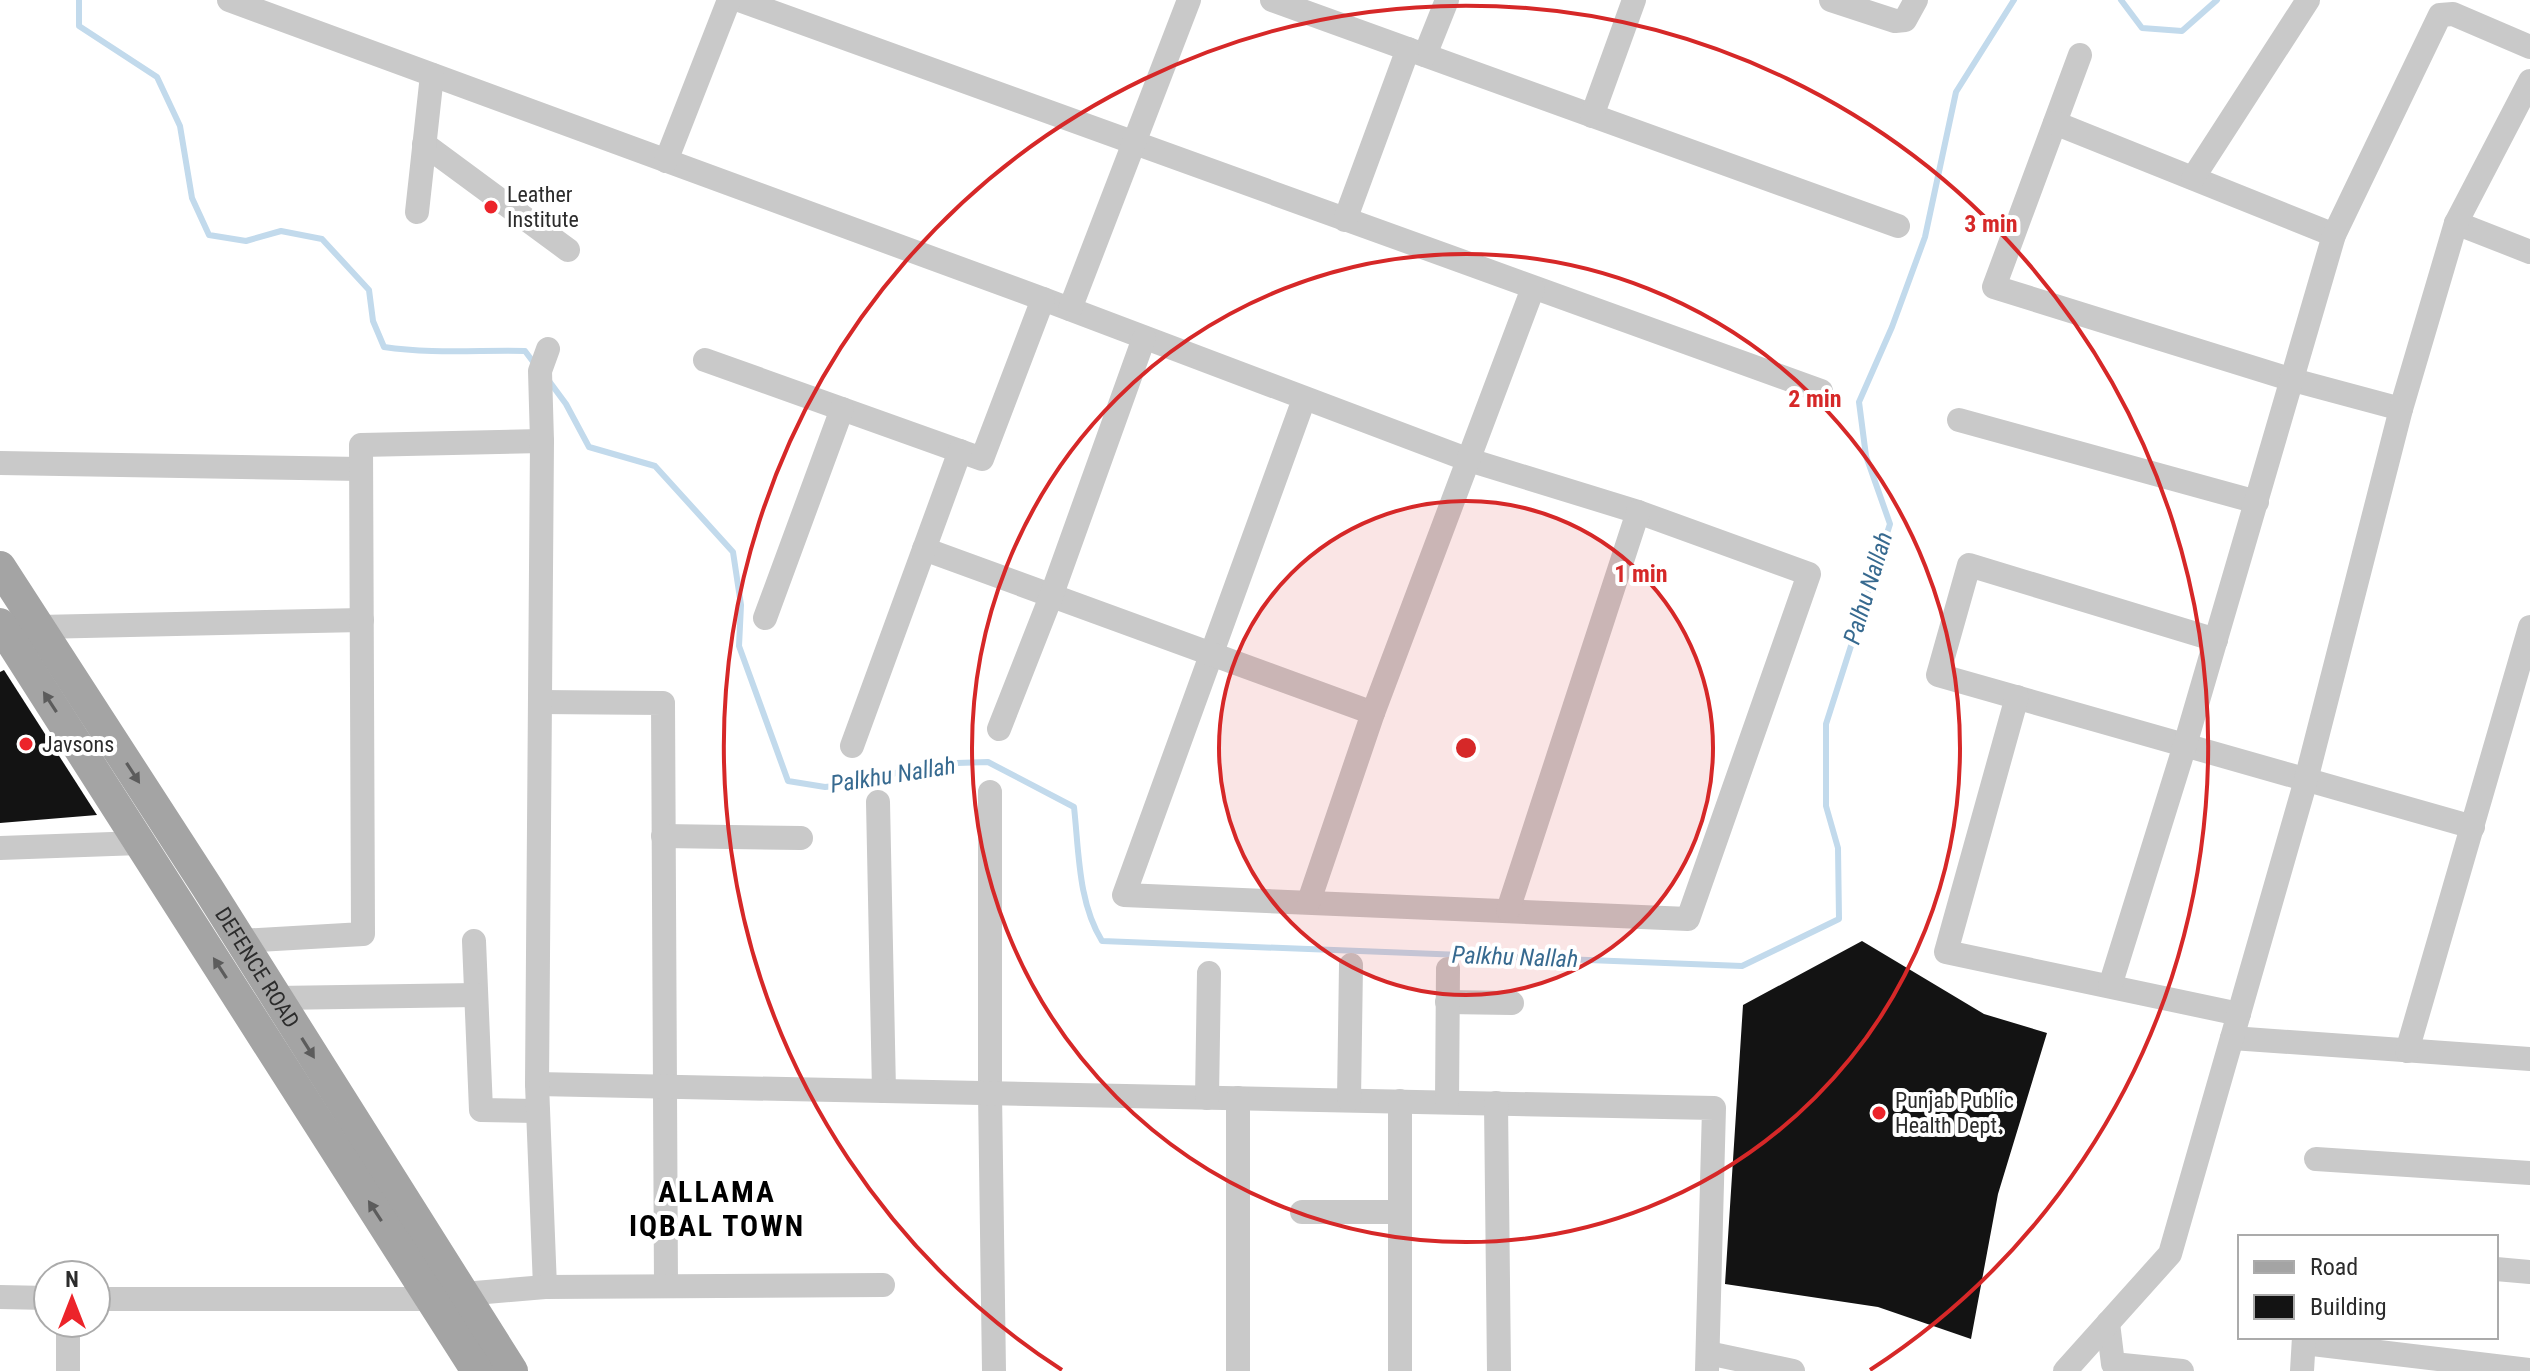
<svg xmlns="http://www.w3.org/2000/svg" width="2530" height="1371" font-family="'Roboto Condensed',sans-serif">
<style>
.lines{fill:none;stroke-linecap:round;stroke-linejoin:round}
.stream{stroke:#c2daec;stroke-width:6}
.building{fill:#131313}
.minor{stroke:#c9c9c9;stroke-width:24}
.major{stroke:#a4a4a4;stroke-width:32}
.oneway{fill:#5c5c5c}
.ring{fill:none;stroke:#d62828;stroke-width:4}
.poi-dot{fill:#ec242a;stroke:#fff;stroke-width:3}
.labels{text-anchor:middle;dominant-baseline:central;stroke-width:8;stroke-linejoin:round;paint-order:stroke}
.poi-label{font-size:22px;fill:#2c2c2c;stroke:#fff;text-anchor:start}
.street-label{font-size:22px;fill:#2c2c2c;stroke:#fff}
.water-label{font-size:24px;font-style:italic;fill:#376a90;stroke:#fff}
.district-label{font-size:30px;font-weight:bold;letter-spacing:2px;fill:#000;stroke:#fff}
.centre{fill:#d62828;stroke:#fff;stroke-width:4}
.ring-label{font-size:24px;text-anchor:middle;font-weight:bold;fill:#d62828;stroke:#fff;stroke-width:8;stroke-linejoin:round;paint-order:stroke}
</style>
<rect width="100%" height="100%" fill="#fff"/>
<g class="lines">
<g class="stream">
<path d="M79,0v26l78,51 23,49 12,72 17,37 37,6 35,-10 41,8 47,51 4,31 11,26c46,7 94,3 141,4l9,12"/>
<path d="M2121,0l21,28 40,3 35,-31"/>
<path d="M549,381l17,23 23,43 66,19 78,86 8,53 -2,41 49,135 37,6 37,-4 64,-19 62,-2 86,45c5,45 4,95 28,134l640,25 97,-47 -1,-71 -12,-42v-82l64,-200 -24,-68 -7,-54 33,-75 33,-90 31,-145 58,-92"/>
</g>
</g>
<g class="building">
<path d="M4,670l93,145 -97,8v-151z"/>
<path d="M1862,941l122,73 63,19 -49,161 -27,145 -93,-32 -153,-23 18,-279z"/>
</g>
<g class="lines">
<g class="minor">
<path d="M229,0l814,299 426,161 169,52 171,62 -121,345 -564,-24 180,-496"/>
<path d="M739,0l1082,391"/>
<path d="M1272,0l626,226"/>
<path d="M1831,0l64,21 10,-1 11,-20"/>
<path d="M1425,55l22,-55"/>
<path d="M2080,55l-86,232 299,93 108,29"/>
<path d="M1592,116l42,-116"/>
<path d="M2055,123l279,112"/>
<path d="M424,144l144,106"/>
<path d="M666,161l63,-161"/>
<path d="M2193,178l115,-178"/>
<path d="M417,212l15,-137"/>
<path d="M1345,220l63,-171"/>
<path d="M2456,223l74,29"/>
<path d="M1070,309l119,-309"/>
<path d="M705,360l277,99 61,-160"/>
<path d="M1959,420l298,82"/>
<path d="M0,463l361,6"/>
<path d="M924,549l449,164"/>
<path d="M765,618l77,-209"/>
<path d="M39,627l323,-7"/>
<path d="M2216,640l-247,-75 -31,110 535,152"/>
<path d="M2017,697l-71,255 293,62"/>
<path d="M540,702l123,1 3,583"/>
<path d="M999,729l53,-135 92,-256"/>
<path d="M852,746l108,-295"/>
<path d="M990,792v301l4,278"/>
<path d="M878,802l6,289"/>
<path d="M663,836l138,2"/>
<path d="M0,848l140,-5"/>
<path d="M1309,901l64,-188 160,-425"/>
<path d="M1508,910l130,-398"/>
<path d="M240,941l123,-7 -2,-489 181,-4"/>
<path d="M474,941l7,169 57,1"/>
<path d="M2110,986l75,-241 149,-510 106,-220 13,-1 77,33"/>
<path d="M276,998l200,-3"/>
<path d="M1447,1002l65,1"/>
<path d="M2232,1038l298,21"/>
<path d="M2407,1051l123,-424"/>
<path d="M537,1084l1177,24 -7,263"/>
<path d="M1207,1098l2,-125"/>
<path d="M1349,1100l2,-135"/>
<path d="M1447,1102l1,-133"/>
<path d="M1496,1103l3,268"/>
<path d="M2316,1159l214,14"/>
<path d="M1302,1212h98"/>
<path d="M2496,1269l34,3"/>
<path d="M545,1287l-8,-203 5,-643 -2,-70 8,-22"/>
<path d="M463,1294l82,-7 338,-2"/>
<path d="M0,1297l48,1"/>
<path d="M96,1299h335"/>
<path d="M2108,1323l5,41 69,7"/>
<path d="M2304,1343l226,27"/>
<path d="M1708,1353l85,18"/>
<path d="M68,1371v-48"/>
<path d="M1238,1371v-273"/>
<path d="M1400,1371v-270"/>
<path d="M2065,1371l105,-117 136,-474 95,-371 55,-186 74,-142"/>
<path d="M2302,1371l2,-34"/>
</g>
<g class="major">
<path id="s1" d="M0,567l207,320 305,484"/>
<path d="M0,624l477,747"/>
</g>
</g>
<defs><path id="oneway-solid" d="M-6-.8H1V-3.2L6.5 0L1 3.2V.8H-6Z" transform="scale(2)"/></defs>
<g class="oneway">
<use href="#oneway-solid" transform="translate(50 702) rotate(-123)"/>
<use href="#oneway-solid" transform="translate(133 773) rotate(57)"/>
<use href="#oneway-solid" transform="translate(220 968) rotate(-123)"/>
<use href="#oneway-solid" transform="translate(308 1048) rotate(58)"/>
<use href="#oneway-solid" transform="translate(375 1211) rotate(-123)"/>
</g>
<circle cx="1466" cy="748" r="247" fill="#d62828" fill-opacity=".12"/>
<g class="ring">
<circle cx="1466" cy="748" r="247"/>
<circle cx="1466" cy="748" r="494"/>
<path d="M1062 1370A742 742 0 1 1 1870 1370"/>
</g>
<g class="poi-dot">
<circle cx="491" cy="207" r="8"/>
<circle cx="26" cy="744" r="8"/>
<circle cx="1879" cy="1113" r="8"/>
</g>
<g class="labels">
<g class="poi-label">
<text x="507" y="194">Leather<tspan x="507" dy="25">Institute</tspan></text>
<text x="42" y="744">Javsons</text>
<text x="1895" y="1100">Punjab Public<tspan x="1895" dy="25">Health Dept.</tspan></text>
</g>
<g class="street-label">
<text stroke="none"><textPath href="#s1" startOffset="476">DEFENCE ROAD</textPath></text>
</g>
<g class="water-label">
<text transform="translate(1868 588) rotate(-73)">Palhu Nallah</text>
<text transform="translate(893 775) rotate(-9)">Palkhu Nallah</text>
<text transform="translate(1515 957) rotate(2)">Palkhu Nallah</text>
</g>
<g class="district-label">
<text x="717" y="1191">ALLAMA<tspan x="717" dy="34">IQBAL TOWN</tspan></text>
</g>
</g>
<circle cx="1466" cy="748" r="12" class="centre"/>
<g class="ring-label">
<text x="1991" y="232">3 min</text>
<text x="1815" y="407">2 min</text>
<text x="1641" y="582">1 min</text>
</g>
<rect x="2238" y="1235" width="260" height="104" fill="#ffffff" stroke="#ababab" stroke-width="2"/>
<rect x="2254" y="1261" width="40" height="12" fill="#a4a4a4" stroke="#ababab" stroke-width="2"/>
<text x="2310" y="1275" font-size="24" fill="#2c2c2c">Road</text>
<rect x="2254" y="1295" width="40" height="24" fill="#131313" stroke="#ababab" stroke-width="2"/>
<text x="2310" y="1315" font-size="24" fill="#2c2c2c">Building</text>
<g transform="translate(72 1299)"><circle r="38" fill="#ffffff" stroke="#ababab" stroke-width="2"/>
<path d="M0-6L14 30L0 20L-14 30Z" fill="#ec242a"/>
<text y="-12" font-size="22" font-weight="bold" text-anchor="middle" fill="#2c2c2c">N</text>
</g>
</svg>
